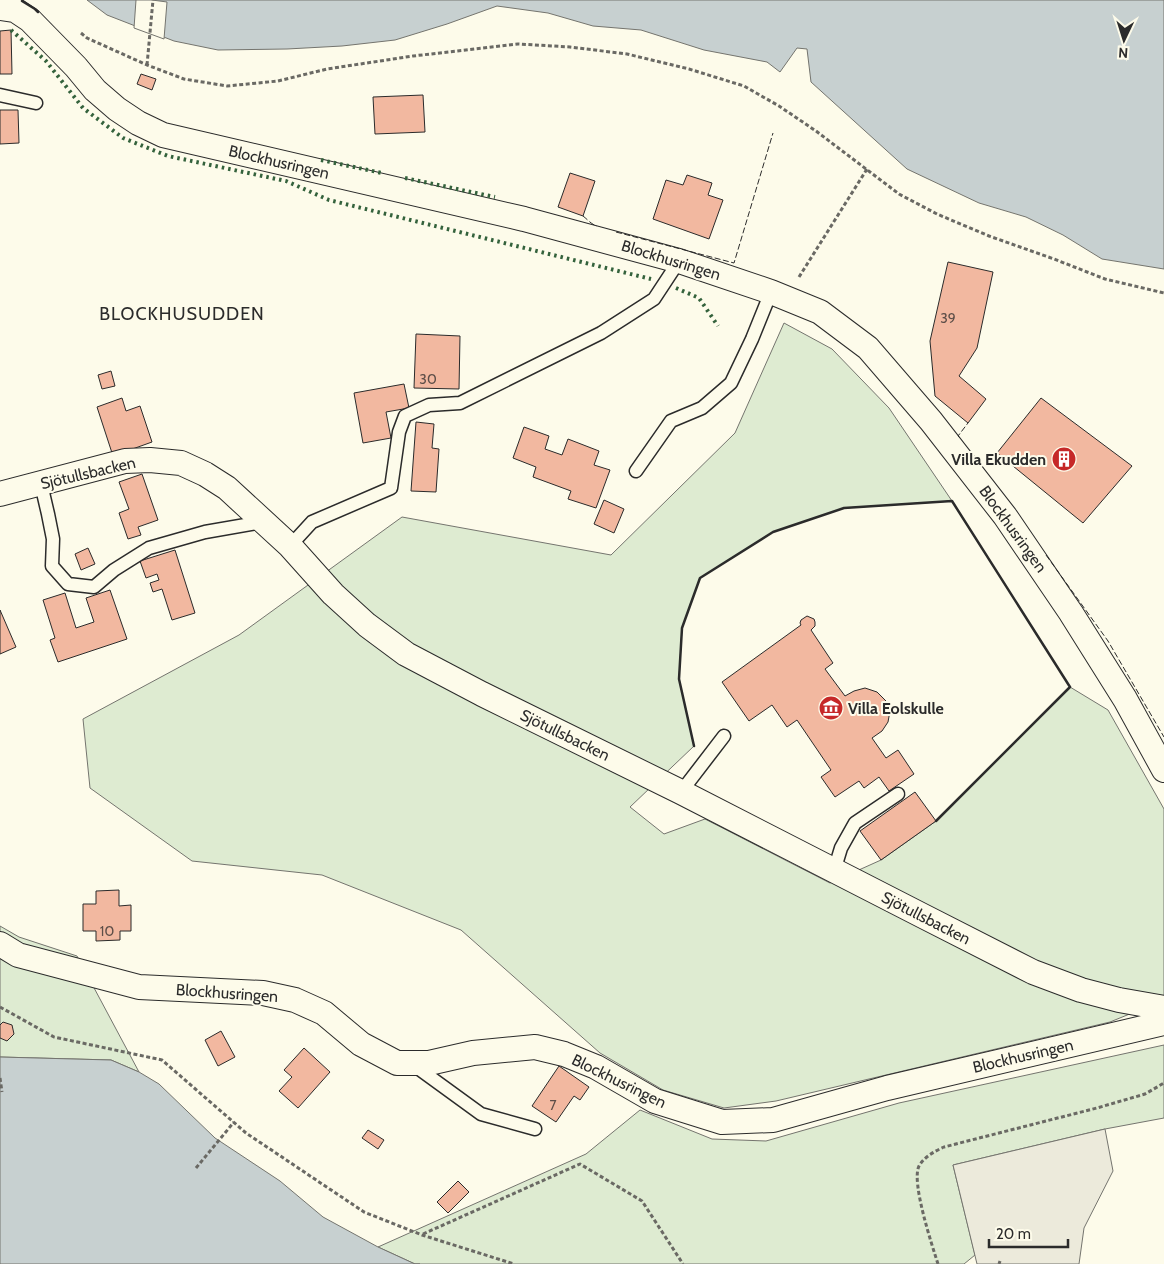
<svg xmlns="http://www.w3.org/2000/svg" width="1164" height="1264" font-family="Cabin,sans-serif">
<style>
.green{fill:#deebd1;stroke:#74746e}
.parking{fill:#eceadb;stroke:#74746e}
.water{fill:#c7d0d0;stroke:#74746e}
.pier{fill:#fdfbea;stroke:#74746e}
.building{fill:#f2b8a0;stroke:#2b2b2b}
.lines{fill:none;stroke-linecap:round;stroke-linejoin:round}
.lane-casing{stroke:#2b2b2b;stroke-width:15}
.street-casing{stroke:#2b2b2b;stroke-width:26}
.path{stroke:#6a6964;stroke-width:3;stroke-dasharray:4 2.5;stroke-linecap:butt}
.lane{stroke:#fdfbea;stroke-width:12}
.street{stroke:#fdfbea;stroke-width:24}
.hedge{stroke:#34623c;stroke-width:4;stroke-dasharray:2.5 4;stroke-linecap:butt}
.fence{stroke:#2b2b2b;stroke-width:1;stroke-dasharray:6 2.5;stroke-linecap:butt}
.wall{stroke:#2b2b2b;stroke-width:2.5}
.labels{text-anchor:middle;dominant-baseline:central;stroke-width:4;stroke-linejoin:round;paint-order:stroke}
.number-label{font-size:14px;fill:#5d4e48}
.street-label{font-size:16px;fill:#2b2b2b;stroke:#fdfbea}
.poi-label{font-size:16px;font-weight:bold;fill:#2b2b2b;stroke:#fdfbea;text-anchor:end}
.neighbourhood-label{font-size:18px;letter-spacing:1px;fill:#2b2b2b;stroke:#fdfbea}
</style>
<rect width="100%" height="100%" fill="#fdfbea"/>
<g class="green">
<path d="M784,323l48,26 57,59 63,93 -108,7 -71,24 -73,46 -18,50 -3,51 15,67 -64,61 34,27 41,-15 125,64 51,-23 55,-39 134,-134 38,23 56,99v191l-54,22 -334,79 -52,7 -61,-18 -63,-37 -139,-123 -139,-55 -130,-14 -102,-73 -7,-69 156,-84 163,-118 209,38 124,-122z"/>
<path d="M0,926l19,11 58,19 62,116 -28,-12 -111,-3z"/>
<path d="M1164,1045v73l-59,11 -152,36 22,90 -11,9h-549l-37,-17 208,-93 54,-44 72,29 54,2 133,-38z"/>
</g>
<path class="parking" d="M1105,1129l8,42 -29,57 -5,36h-102l-24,-99z"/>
<g class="water">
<path d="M87,0h1077v269l-62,-10 -39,-24 -37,-18 -47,-14 -72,-34 -96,-87 -4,-33 -10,-1 -17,24 -13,-10 -63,-12 -63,-20 -48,-4 -45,-13 -51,-7 -50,18 -52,16 -53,6 -55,3 -69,1 -44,-9 -67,-26z"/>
<path d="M0,1057l111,3 28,12 20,12 56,54 65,43 43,36 55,30 37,17h5h-420z"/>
</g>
<path class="pier" d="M136,0h16l15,2 -3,37 -30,-11z"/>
<g class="building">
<path d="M11,30l1,44h-12v-43z"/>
<path d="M141,74l15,5 -4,11 -15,-6z"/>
<path d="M423,95l2,37 -50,2 -2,-37z"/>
<path d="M0,110h18l1,33 -19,1z"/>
<path d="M570,173l25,8 -12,35 -25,-9z"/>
<path d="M687,175l25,8 -4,12 15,5 -14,39 -56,-20 13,-39 17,5z"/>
<path d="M948,262l45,10 -16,76 -18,28 27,23 -18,24 -33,-27 -5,-55z"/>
<path d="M416,334l44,2 -1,53 -45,-1z"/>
<path d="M111,371l4,15 -13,3 -4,-14z"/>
<path d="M404,384l5,24 -23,4 5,26 -28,5 -9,-50z"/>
<path d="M122,398l4,13 14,-5 12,36 -39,14 -16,-49z"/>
<path d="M1041,398l91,68 -49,57 -86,-70z"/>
<path d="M416,422l18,2 -2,24 7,1 -3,43 -25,-1z"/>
<path d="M524,427l25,9 -4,13 17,6 6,-16 31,12 -5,14 16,5 -14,38 -28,-9 3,-8 -38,-14 3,-10 -23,-9z"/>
<path d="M142,474l16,46 -20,7 3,8 -13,4 -9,-26 10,-4 -10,-27z"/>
<path d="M604,500l20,9 -10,24 -20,-9z"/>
<path d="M88,548l7,16 -14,6 -6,-16z"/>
<path d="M175,550l20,63 -23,7 -10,-31 -9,3 -3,-9 9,-3 -2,-6 -11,4 -6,-17z"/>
<path d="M110,590l17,49 -69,23 -8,-22 5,-2 -12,-38 22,-7 11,35 18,-6 -8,-24z"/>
<path d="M0,610l16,37 -16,7z"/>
<path d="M807,616l7,3 1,3v4l-4,4 22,33 -8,6 20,27 9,-5 11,-3 12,4 9,9 4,10 -2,11 -6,9 -10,7 14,20 12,-8 16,24 -25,17 -10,-14 -15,11 -5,-7 -24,16 -14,-20 10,-7 -34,-50 -10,7 -15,-22 -23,16 -27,-39 79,-57 -1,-2 1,-3z"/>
<path d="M915,792l21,29 -55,39 -21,-29z"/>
<path d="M119,890v16l12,-1v26h-11v9l-24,1v-10h-13v-27h13v-13z"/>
<path d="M3,1022l9,3 2,9 -7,7 -7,-3v-13z"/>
<path d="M221,1031l14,26 -17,9 -13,-26z"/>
<path d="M304,1048l26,24 -32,36 -19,-17 13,-14 -8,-7z"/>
<path d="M559,1066l30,21 -9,13 -6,-4 -18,26 -24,-16z"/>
<path d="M368,1130l16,10 -6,9 -16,-11z"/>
<path d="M458,1181l11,11 -21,21 -11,-11z"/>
</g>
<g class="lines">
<defs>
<g id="lane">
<path d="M0,95l36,8"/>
<path d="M636,471l35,-50 31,-13 29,-25 21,-44 19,-47"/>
<path d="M41,484l7,30 5,25 -1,27 16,18 26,3 20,-17 35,-22 56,-16 58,-10"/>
<path d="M290,546l22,-24 79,-34 8,-56 6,-16 24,-11 31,-2 141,-70 53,-34 25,-38"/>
<path d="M681,792l43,-56"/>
<path d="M834,871l7,-23 14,-25 43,-29"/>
<path d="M415,1066l66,48 54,15"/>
</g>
<g id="street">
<path d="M0,8l15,2 15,10 46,47 19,23 22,19 21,14 25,12 361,84 155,42 92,31 49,20 48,36 63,73 74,95 66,97 54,86 39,71"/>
<path d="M0,494l125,-33 25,-1 31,3 24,11 22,14 63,58 43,48 34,31 39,29 76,40 199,98 242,124 110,56 48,18 38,10 45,8"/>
<path d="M0,944l18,11 121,32 124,6 32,7 29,13 37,31 36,19h32l44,-10 62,-6 29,7 32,13 59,34 67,21 51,-2 114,-32 277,-65"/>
</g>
</defs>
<use href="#lane" class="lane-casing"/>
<use href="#street" class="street-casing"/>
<g class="path">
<path d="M81,33l6,5 60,27 37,14 43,7 51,-5 49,-12 86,-13 105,-12 52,3 57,7 62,15 55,17 35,20 37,25 83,63 38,20 52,22 65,23 51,20 59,14"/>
<path d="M147,65l6,-65"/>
<path d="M799,277l68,-108"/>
<path d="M0,1007l54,30 108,23 84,73 118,79 58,23 92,29"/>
<path d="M0,1078l2,14"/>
<path d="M196,1168l38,-46"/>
<path d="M423,1234l157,-70 62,37 41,63"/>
<path d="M938,1264c-6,-19 -27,-82 -19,-98 5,-9 16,-15 25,-19l153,-39 48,-14 19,-11"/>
<path d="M999,1264l1,-3"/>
</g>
<use href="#lane" class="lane"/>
<use href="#street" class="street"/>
<g class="hedge">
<path d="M11,30l35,31 37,47 40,30 45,18 118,25 43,19 322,79"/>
<path d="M321,160l61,13"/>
<path d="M405,178l90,19"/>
<path d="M676,288l23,10 19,28"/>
</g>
<g class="fence">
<path d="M583,216c4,3 9,9 14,10"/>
<path d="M616,232l118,31 39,-130"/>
<path d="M960,438l-2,-2 10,-13"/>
<path d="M1046,555l62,86 56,96"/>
</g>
<g class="wall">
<path d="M22,1l13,8 3,3"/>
<path d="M694,746l-15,-67 3,-51 18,-50 73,-46 71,-24 108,-7 118,186 -134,134"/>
</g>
</g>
<defs>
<symbol id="building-disc" viewBox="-11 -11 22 22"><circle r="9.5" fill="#c62828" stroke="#fdfbea"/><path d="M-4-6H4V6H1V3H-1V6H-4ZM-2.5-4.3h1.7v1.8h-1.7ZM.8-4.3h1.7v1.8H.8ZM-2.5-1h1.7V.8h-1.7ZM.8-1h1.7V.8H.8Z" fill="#fff"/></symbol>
<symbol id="museum-disc" viewBox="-11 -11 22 22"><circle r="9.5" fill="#c62828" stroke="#fdfbea"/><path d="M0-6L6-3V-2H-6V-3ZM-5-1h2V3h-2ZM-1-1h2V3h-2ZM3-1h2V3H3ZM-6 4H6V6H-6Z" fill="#fff"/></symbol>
</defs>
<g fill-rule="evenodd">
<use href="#building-disc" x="1050" y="445" width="28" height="28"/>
<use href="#museum-disc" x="817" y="694" width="28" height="28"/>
</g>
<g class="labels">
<g class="number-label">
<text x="948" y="318">39</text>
<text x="428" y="379">30</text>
<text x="107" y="931">10</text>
<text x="553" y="1105">7</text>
</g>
<g class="street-label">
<text transform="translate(279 162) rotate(13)">Blockhusringen</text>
<text transform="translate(671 260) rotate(17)">Blockhusringen</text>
<text transform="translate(88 473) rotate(-13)">Sjötullsbacken</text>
<text transform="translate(1013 529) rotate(54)">Blockhusringen</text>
<text transform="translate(565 735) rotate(26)">Sjötullsbacken</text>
<text transform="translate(926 918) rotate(27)">Sjötullsbacken</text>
<text transform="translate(227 993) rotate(4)">Blockhusringen</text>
<text transform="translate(1023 1056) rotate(-13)">Blockhusringen</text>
<text transform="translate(619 1081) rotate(26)">Blockhusringen</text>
</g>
<g class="poi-label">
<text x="1046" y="459">Villa Ekudden</text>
<text x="848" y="708" text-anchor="start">Villa Eolskulle</text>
</g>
<g class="neighbourhood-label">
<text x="182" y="314">BLOCKHUSUDDEN</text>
</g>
</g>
<g transform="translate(1124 40) rotate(184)" stroke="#fdfbea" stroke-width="4" paint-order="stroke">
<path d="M0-4L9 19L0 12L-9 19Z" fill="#2b2b2b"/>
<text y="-8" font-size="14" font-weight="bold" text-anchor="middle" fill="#2b2b2b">N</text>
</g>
<path d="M989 1239v8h79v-8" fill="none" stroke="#2b2b2b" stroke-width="2.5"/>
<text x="996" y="1239" font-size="15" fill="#2b2b2b" stroke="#fdfbea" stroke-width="4" paint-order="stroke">20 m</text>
</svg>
